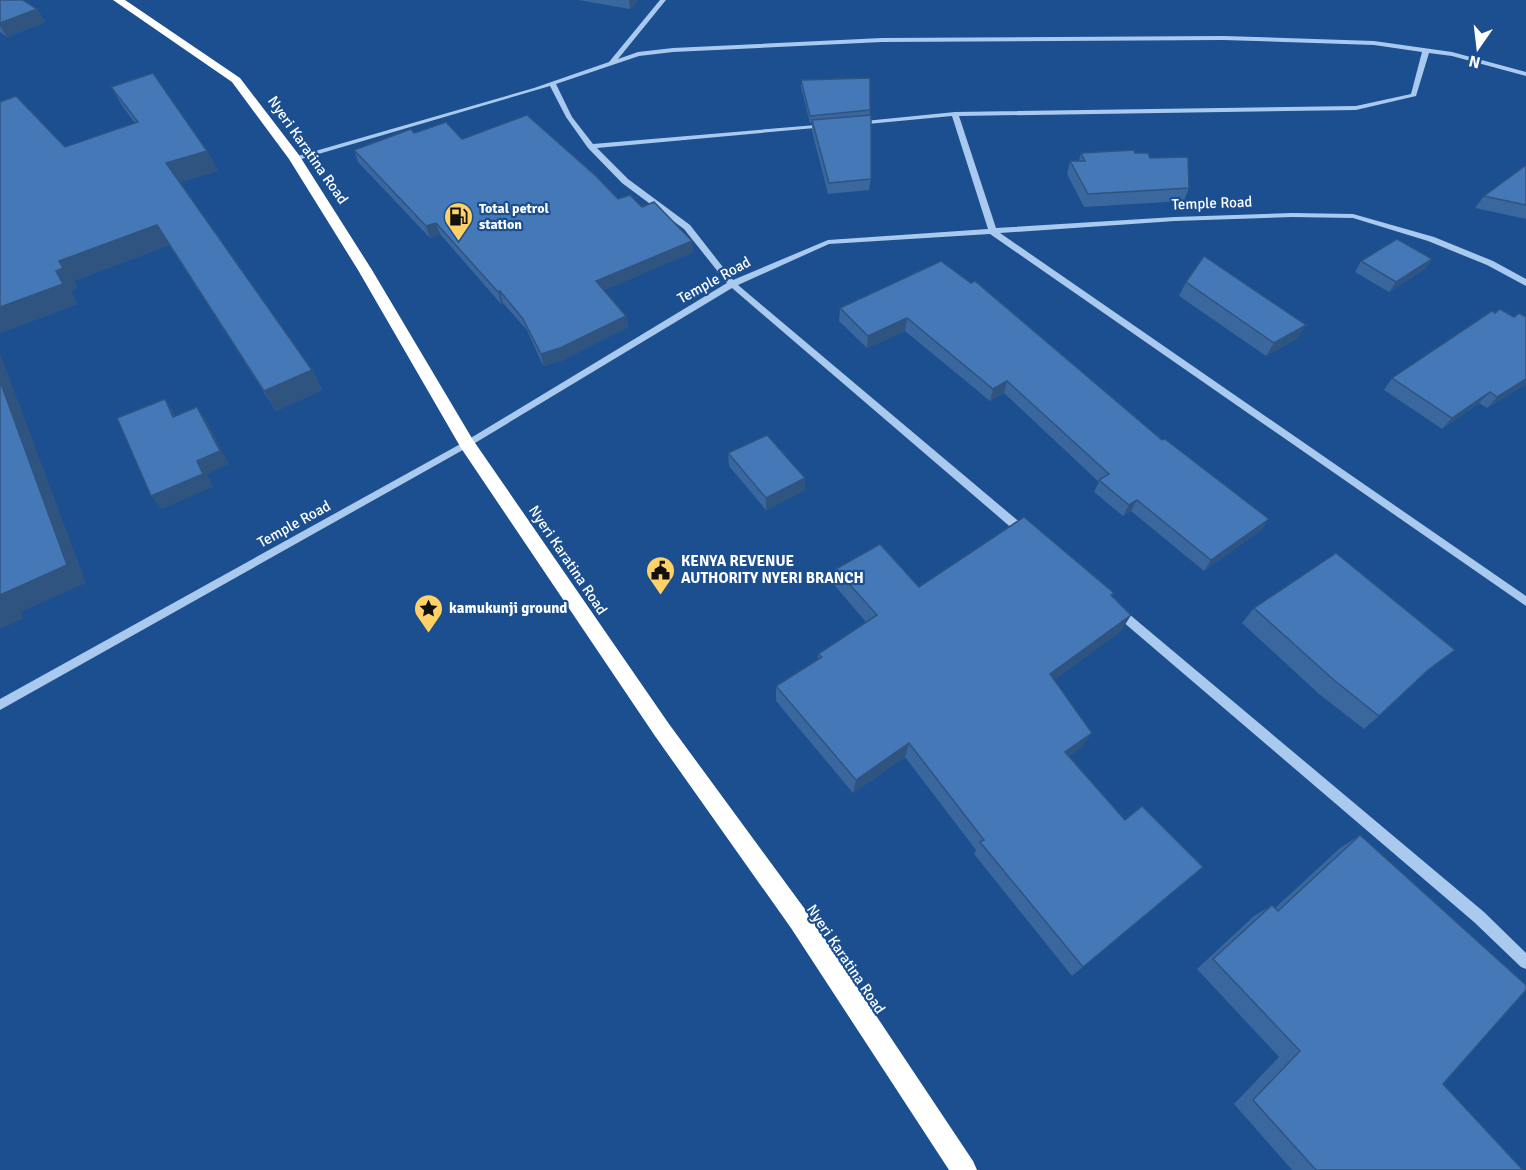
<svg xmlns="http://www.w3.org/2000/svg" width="1526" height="1170" font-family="Signika,sans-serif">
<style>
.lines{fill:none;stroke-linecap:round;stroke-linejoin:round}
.minor{fill:#a9c9ee;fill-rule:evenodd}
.highway{fill:#fff;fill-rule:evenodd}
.wall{fill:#3a679d}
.shaded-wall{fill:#305480}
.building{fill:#4478b7;stroke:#305480;stroke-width:1.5}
.labels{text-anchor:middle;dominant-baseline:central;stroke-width:4.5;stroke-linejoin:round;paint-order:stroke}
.far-poi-label{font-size:14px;font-weight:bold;fill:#fff;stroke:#1b4f8f;text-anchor:start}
.street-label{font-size:15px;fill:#fff;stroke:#1b4f8f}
.poi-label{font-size:15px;font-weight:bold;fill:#fff;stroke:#1b4f8f;text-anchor:start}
</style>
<rect width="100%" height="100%" fill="#1b4f8f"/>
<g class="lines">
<g class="minor">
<path d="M660,0h6l-48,59 20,-7 35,-4 209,-10 341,-2 151,5 78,11 74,20v4l-74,-20 -23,-3 -13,43 -60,14 -397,6 37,112 179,-11 117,-4 61,1 81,23 59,24 33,18v7l-39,-21 -59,-24 -75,-23 -61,-1 -117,4 -175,12 526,363v10l-536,-372 -161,10 -91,41 291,245 1,3 -1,3h-8l-289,-248 -262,158 -470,264v-11l464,-257 263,-159 -43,-54 -62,-46 -34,-35 -22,-31 -16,-31 -252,74 -7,-2 243,-70 75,-26zM1223,40l151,5 48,7 -11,42 -55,12 -401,6 -100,10v2l2,1 95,-9 36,113 -160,11 -95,40 -43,-55 -62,-46 -31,-31 229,-21 2,-1v-2l-235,20 -21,-27 -16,-33 83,-28 34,-4 209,-10z"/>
<path d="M1119,607l4,2 361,303 42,41v16l-5,-2 -47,-45 -359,-307 -1,-3 1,-3z"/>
</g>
<path class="highway" d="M113,0h12l115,78 59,77 73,115 101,170 196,284 138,188 166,249 4,9h-28l-158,-242 -136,-192 -194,-288 -103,-178 -69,-111 -57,-77z"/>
</g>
<g class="wall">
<path d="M0,0l37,9 8,13 -38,15 -7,-5z"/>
<path d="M578,0h60l-8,9z"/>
<path d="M801,80l69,30 1,69 -2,11 -41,4 -16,-63v-9l-2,1 -9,-36z"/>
<path d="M111,87l96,64 11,20 -38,11 132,188 10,20 -46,21 -107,-166 -95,36 3,7 -6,3 6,13 -77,29 65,-186 70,-24 -12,-16z"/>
<path d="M414,133l48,6 156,60 24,8 50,34 1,11 -89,38 22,26 2,11 -65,33 -20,6 -16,-36 -24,-27 -2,1 -61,-70 -10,4 -72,-76 -4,-12z"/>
<path d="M1081,153h54l15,5 39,30 -5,13 -100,6 -17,-33 3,-13h9z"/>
<path d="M1526,165v54l-51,-11 9,-12z"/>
<path d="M1432,259l-7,10 -36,23 -34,-20 6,-11z"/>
<path d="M941,261l221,179 107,79 -8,11 -57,41 -73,-60 -8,5 -29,-24 5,-10 -95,-89 -14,8 -85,-70 -38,17 -28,-27 1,-13z"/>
<path d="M1186,282l112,56 -32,18 -87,-60z"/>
<path d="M1495,313l19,4h12v67l-39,24 -8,-5 -37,26 -58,-39 8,-12z"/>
<path d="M728,453l77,25v12l-39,20 -37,-44z"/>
<path d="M836,569l83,18 195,6 -2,3 19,19 -10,16 -67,49 28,67 -13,9 56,64 78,47 -131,109 -98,-122 2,-4 -71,-93 -52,36 -77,-92v-15l42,-26v-6l48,-32 -31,-36z"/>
<path d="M1254,608l201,42 -34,26 -42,40 -15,13 -45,-35 -77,-71z"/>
<path d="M1360,835l83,249 80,86h-231l-58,-66 45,-47 -82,-88 57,-53 18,-11 3,3 65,-60z"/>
</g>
<g class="shaded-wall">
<path d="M629,0h9l-8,9z"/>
<path d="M37,9l8,13 -38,15 -7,-11v-3z"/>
<path d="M207,151l11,20 -41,12 -11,-20z"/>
<path d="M436,223l4,11 -10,4 -4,-12z"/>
<path d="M157,225l12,20 -95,36 3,7 -6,3 6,13 -77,29v-26l56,-36 3,-10z"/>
<path d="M692,241l1,11 -95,41 -2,-12z"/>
<path d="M1432,259l-7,10 -36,23 7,-10z"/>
<path d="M500,291l3,12 -2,1 -3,-12z"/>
<path d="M626,316l2,11 -65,33 -20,6 -2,-12z"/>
<path d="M907,318l-2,13 -38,17 1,-12z"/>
<path d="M1306,325l-8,13 -32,18 8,-13z"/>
<path d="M0,353l86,230 -65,29 2,7 -23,10z"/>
<path d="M312,370l10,20 -46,21 -12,-20z"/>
<path d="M1526,379v5l-39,24 10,-11z"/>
<path d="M1007,381l-3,12 -14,8 3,-12z"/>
<path d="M1490,392l-11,11 -37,26 10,-11z"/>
<path d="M165,399l9,13 9,18 -10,-13z"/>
<path d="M197,407l9,13 23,44 -22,10 6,13 -51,22 -11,-13 46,-35z"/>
<path d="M805,478v12l-39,20v-12z"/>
<path d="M1137,500l-6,11 -8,5 6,-11z"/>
<path d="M1269,519l-8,11 -57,41 7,-11z"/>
<path d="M1131,615l-10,16 -79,58 8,-15z"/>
<path d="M1092,733l-10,14 -26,18 9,-13z"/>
<path d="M909,743l-4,14 -52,36 3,-13z"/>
</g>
<g class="building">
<path d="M0,0h23l14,9 -37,14z"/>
<path d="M153,73l54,78 -41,12 146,207 -48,21 -107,-166 -98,36 4,7 -7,3 7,13 -63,23v-205l16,-6 49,51 73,-25 -27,-35z"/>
<path d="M870,78v32l-60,6 -9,-36z"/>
<path d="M527,115l69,61 22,23 12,-4 12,12 12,-5 38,39 -96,40 30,35 -66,32 -19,6 -18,-35 -23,-28 -2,1 -62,-69 -10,3 -72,-76 57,-21 3,4 32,-11 16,17z"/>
<path d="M871,115v64l-42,4 -17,-63z"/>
<path d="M1134,150l1,3h13l2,5 38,-1 1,31 -101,6 -18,-33h15l-4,-8z"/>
<path d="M1526,165v40l-42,-9z"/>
<path d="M1397,239l35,20 -36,23 -35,-21z"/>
<path d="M1204,256l102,69 -32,18 -88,-61z"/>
<path d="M941,261l30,22 4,-2 187,159 3,-1 104,80 -58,41 -74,-60 -8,5 -30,-25 10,-6 -102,-93 -14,8 -86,-71 -39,18 -28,-28z"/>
<path d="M1500,309l14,8 5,-4 7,4v62l-29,18 -7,-5 -38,26 -60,-40 100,-67 3,2z"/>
<path d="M0,381l67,184 -67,30 2,7 -2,1z"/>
<path d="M165,399l8,18 24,-10 23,44 -23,10 6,13 -52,22 -34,-78z"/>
<path d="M767,435l38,43 -39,20 -38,-45z"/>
<path d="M1024,517l90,76 -3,2 20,20 -81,59 42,59 -27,19 60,68 17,-14 61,61 -120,100 -103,-125 4,-2 -75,-97 -53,37 -80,-94 46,-29 -4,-3 59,-39 -41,-46 44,-25 39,43z"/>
<path d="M1336,553l119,97 -27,20 -49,46 -45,-36 -80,-72z"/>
<path d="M1360,835l166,150v5l-83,94 80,86h-207l-63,-70 47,-49 -87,-92 59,-54 6,6z"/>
</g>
<defs>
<symbol id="fuel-pin" viewBox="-11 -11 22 30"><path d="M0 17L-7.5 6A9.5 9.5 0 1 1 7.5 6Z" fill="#ffd166" stroke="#1b4f8f"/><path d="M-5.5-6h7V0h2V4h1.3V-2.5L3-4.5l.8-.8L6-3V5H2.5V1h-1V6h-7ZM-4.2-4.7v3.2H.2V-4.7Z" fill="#111"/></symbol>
<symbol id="civic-pin" viewBox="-11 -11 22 30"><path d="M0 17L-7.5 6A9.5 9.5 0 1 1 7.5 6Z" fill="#ffd166" stroke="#1b4f8f"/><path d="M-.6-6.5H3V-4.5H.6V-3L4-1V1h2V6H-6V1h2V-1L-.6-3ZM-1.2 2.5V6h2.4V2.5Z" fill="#111"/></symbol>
<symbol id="sight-pin" viewBox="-11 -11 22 30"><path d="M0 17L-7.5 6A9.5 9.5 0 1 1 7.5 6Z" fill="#ffd166" stroke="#1b4f8f"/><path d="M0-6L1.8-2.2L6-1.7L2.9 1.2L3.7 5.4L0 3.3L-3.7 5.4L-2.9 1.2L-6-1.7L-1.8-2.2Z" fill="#111"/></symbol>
</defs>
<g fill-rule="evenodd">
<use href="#fuel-pin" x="442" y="200" width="33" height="45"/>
<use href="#civic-pin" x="644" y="554" width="33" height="45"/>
<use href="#sight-pin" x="412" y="592" width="33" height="45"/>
</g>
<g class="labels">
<g class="far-poi-label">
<text x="479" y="208">Total petrol<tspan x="479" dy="16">station</tspan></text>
</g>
<g class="street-label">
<text transform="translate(308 150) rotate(55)">Nyeri Karatina Road</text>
<text transform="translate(1212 203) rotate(-2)">Temple Road</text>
<text transform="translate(714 280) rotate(-29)">Temple Road</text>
<text transform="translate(294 524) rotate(-29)">Temple Road</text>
<text transform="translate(568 560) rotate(56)">Nyeri Karatina Road</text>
<text transform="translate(846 959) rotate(56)">Nyeri Karatina Road</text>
</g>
<g class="poi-label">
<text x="681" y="561">KENYA REVENUE<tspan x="681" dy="17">AUTHORITY NYERI BRANCH</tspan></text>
<text x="449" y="608">kamukunji ground</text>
</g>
</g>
<g transform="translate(1478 48) rotate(194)" stroke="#1b4f8f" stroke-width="4.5" paint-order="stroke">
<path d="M0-4.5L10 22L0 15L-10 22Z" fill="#ffffff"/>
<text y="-9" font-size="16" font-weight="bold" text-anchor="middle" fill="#ffffff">N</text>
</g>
</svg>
